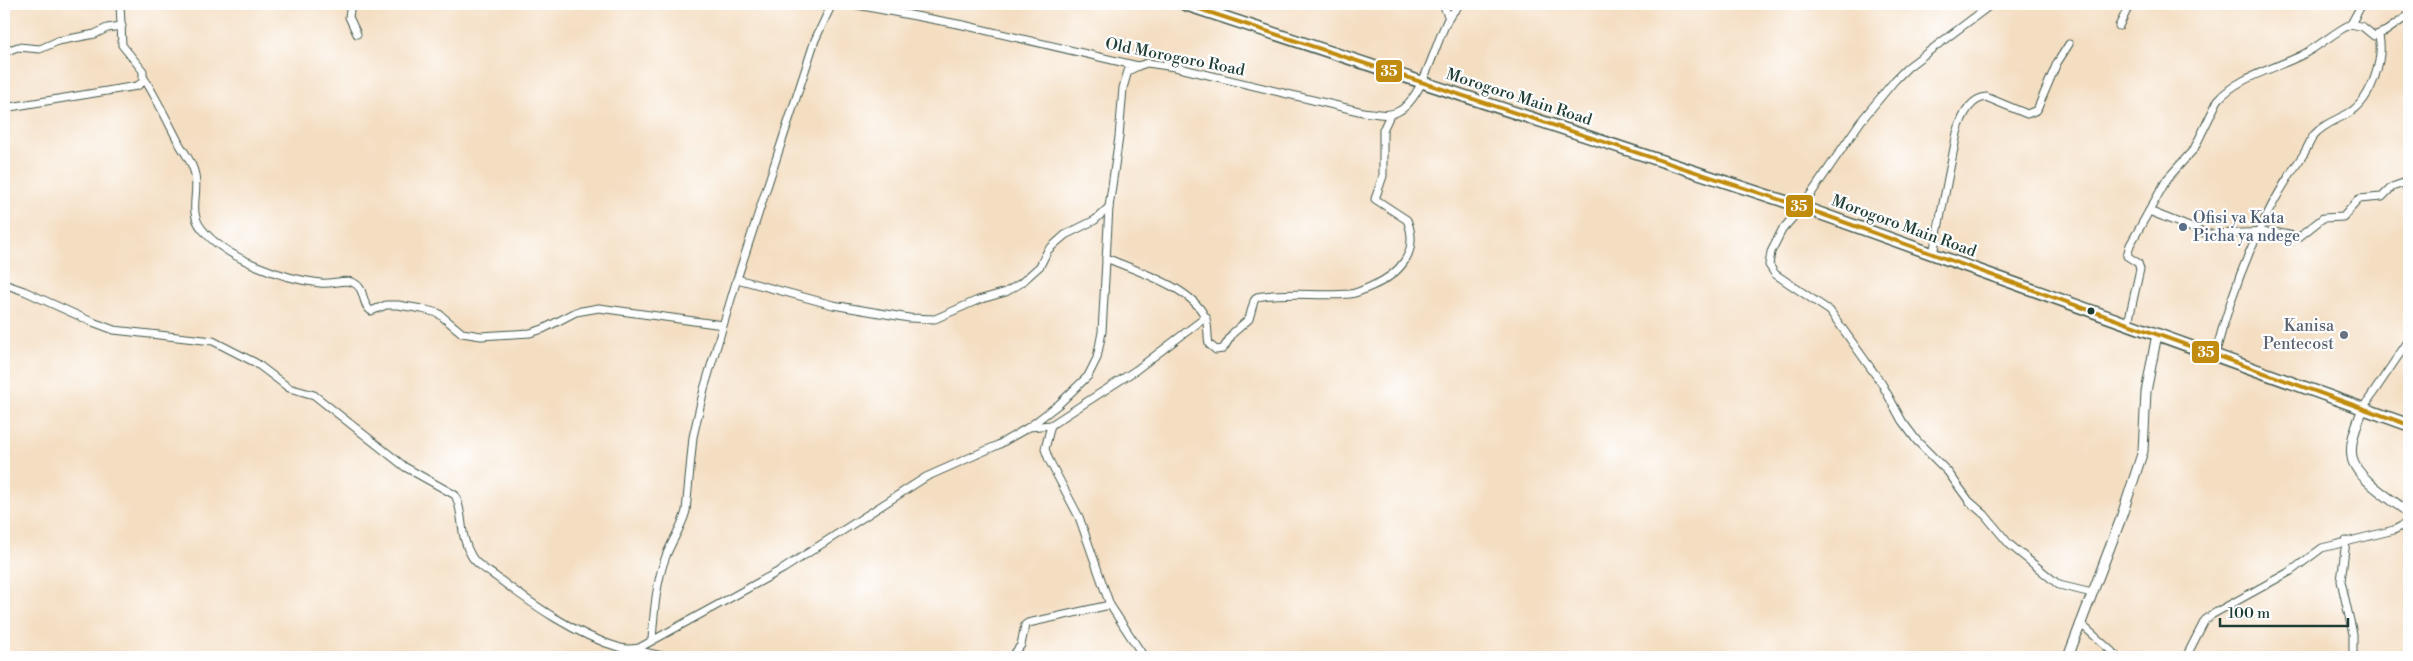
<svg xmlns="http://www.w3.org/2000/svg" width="2413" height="661" font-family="'Libre Bodoni',serif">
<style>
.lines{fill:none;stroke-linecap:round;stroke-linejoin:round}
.minor-casing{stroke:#3f5549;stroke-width:9}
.tertiary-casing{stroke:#3f5549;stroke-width:11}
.trunk-casing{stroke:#3f5549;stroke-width:14}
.minor{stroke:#fff;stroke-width:7}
.tertiary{stroke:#fff;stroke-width:9}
.trunk{stroke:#fff;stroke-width:11}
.bus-1-casing{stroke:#fff;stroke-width:8}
.bus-1{stroke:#c18c0d;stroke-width:4}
.service-dot{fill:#5c6f8a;stroke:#fff;stroke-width:2}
.bus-dot{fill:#1f3d34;stroke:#fff;stroke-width:2}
.worship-dot{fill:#6b7280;stroke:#fff;stroke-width:2}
.labels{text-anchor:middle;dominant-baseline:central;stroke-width:4.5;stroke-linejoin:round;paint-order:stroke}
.street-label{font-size:16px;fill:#1f3d34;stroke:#fff}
.service-label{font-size:16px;fill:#4e5e75;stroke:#fff;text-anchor:start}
.worship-label{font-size:16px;fill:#5b616d;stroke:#fff;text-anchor:end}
.line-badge{stroke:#fff;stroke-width:2}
.badge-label{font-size:14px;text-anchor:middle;font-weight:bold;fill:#fff}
</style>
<rect width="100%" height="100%" fill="#fff"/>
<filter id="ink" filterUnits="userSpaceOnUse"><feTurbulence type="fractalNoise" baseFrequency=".02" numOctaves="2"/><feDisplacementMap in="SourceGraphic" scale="10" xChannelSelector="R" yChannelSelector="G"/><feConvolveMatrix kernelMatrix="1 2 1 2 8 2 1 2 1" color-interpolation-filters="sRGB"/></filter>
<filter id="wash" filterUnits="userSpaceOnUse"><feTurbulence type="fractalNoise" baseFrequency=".0096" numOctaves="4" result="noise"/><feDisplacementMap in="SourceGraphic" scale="20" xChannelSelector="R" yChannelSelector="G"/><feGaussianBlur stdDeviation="1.12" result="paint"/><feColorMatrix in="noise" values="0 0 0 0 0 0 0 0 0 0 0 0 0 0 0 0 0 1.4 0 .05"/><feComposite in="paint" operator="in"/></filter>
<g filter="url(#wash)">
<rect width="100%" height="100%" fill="#f4dec2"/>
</g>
<g filter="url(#ink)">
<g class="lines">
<defs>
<g id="minor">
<path d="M351,4l-2,13 8,17"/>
<path d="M852,4l111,21 175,41 9,-3 28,4 188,45c11,1 24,5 34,0 26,-12 38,-69 51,-93 3,-5 8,-10 12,-15"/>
<path d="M1443,4l6,14"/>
<path d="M1992,4l-84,63 -13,13 -34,41 -59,86 -20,23 -11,22 -2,13 6,9 55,37 52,73 20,37 15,20 31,31 21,29 16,14 24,29 50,41 33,8"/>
<path d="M2351,24l11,-20"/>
<path d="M2119,26l11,-22"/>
<path d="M4,52l14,-5 22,2 18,-8 37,-7 12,-6 15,-2"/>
<path d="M144,78c13,21 24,44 36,67 6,10 13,18 15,30 4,19 -7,37 7,54 24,30 82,50 118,54 11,2 25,-5 34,0 12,6 7,21 17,28l15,-6h12l24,4 16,4 24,20 19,3 49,-3 13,-4 33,-17 23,-4 124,17"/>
<path d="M4,108l133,-22 6,-4v-11l-21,-26 -2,-41"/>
<path d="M2149,211l58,23 67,-2 25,5 24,-19 20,-1 16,-18 23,-2 10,-10 17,-6"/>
<path d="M1933,254l24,-121c4,-14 12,-34 29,-36l41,17 10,-4 20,-47 12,-19"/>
<path d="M1106,258c28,12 86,29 99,59 4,8 2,19 4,27l7,6 7,-1 10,-16 16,-14 5,-18 3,-4c30,-6 63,0 93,-3 8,-1 15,-5 22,-8 28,-12 48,-34 35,-66l-32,-21 8,-23v-46l7,-15"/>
<path d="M737,279l96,26 76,13 26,1 43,-19 28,-8 15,-9 19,-17 8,-16 9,-8 8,-7 30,-15 14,-13"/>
<path d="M4,284l20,7 66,30 24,9 99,11 43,22 33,25 25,7 91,72 50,28c10,20 3,39 17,62 5,8 16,14 23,19 37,28 80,59 126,72 6,2 12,1 18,0l144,-79 143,-92 72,-32 31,-18 30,-23 29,-28 9,-18 5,-26 7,-125 10,-70 4,-49 5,-17 10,-5"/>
<path d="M2128,323l12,-54 -2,-6 -11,-7 3,-11 37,-66 27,-30 24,-49c21,-24 57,-31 84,-45 18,-9 32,-23 49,-31l12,3 11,9 12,-5 23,-16"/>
<path d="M2215,355c19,-72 45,-139 88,-200 4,-6 7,-14 11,-20 10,-12 26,-16 38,-24 20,-14 32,-53 27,-75"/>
<path d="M2363,408l46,-68"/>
<path d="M1051,425l-6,24 4,11 30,57 31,88 34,52"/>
<path d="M1029,427l22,-2 85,-55 70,-53"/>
<path d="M2346,541l-5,40 12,53v23"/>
<path d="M2080,623l38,34"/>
<path d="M652,640c2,-28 4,-58 14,-84 6,-16 16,-29 20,-45l7,-74 11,-48 33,-110 78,-239 17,-36"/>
<path d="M635,650l31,7"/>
<path d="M1012,657l9,-12 4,-20 3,-2 82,-18"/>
<path d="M2186,657l19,-37 8,-6 78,-43 31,-23 72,-18 15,-8"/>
</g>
<g id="tertiary">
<path d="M2363,408c-5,15 -14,33 -11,49 2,20 42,44 57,56"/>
<path d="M2068,657l52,-136 23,-70 3,-59 11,-58"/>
</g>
<path id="trunk" d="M1184,4l618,203 607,218"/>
</defs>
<use href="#minor" class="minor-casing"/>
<use href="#tertiary" class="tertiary-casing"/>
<use href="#trunk" class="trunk-casing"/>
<use href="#minor" class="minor"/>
<use href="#tertiary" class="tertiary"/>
<use href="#trunk" class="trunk"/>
<defs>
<path id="bus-1" d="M1184,4l618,203 607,218"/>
</defs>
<use href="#bus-1" class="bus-1-casing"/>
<use href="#bus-1" class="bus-1"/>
</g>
</g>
<circle class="service-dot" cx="2183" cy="227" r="5"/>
<circle class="bus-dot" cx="2091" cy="311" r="4.5"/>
<circle class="worship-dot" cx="2344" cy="335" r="5"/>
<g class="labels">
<g class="street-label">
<text transform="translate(1175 57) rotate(11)">Old Morogoro Road</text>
<text transform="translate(1519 97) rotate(18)">Morogoro Main Road</text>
<text transform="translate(1904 226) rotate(20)">Morogoro Main Road</text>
</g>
<g class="service-label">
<text x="2193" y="218">Ofisi ya Kata<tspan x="2193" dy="18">Picha ya ndege</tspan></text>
</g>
<g class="worship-label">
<text x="2334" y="326">Kanisa<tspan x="2334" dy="18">Pentecost</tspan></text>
</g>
</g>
<g class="line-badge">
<rect x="1375" y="59" width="28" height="24" rx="5" fill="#c18c0d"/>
<rect x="1785" y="194" width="29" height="24" rx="5" fill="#c18c0d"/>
<rect x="2191" y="340" width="29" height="24" rx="5" fill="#c18c0d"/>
</g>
<g class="badge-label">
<text x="1389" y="76">35</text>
<text x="1799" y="211">35</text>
<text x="2206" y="357">35</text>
</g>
<rect width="2413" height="661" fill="none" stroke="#fff" stroke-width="20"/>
<path d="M2220 618v8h128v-8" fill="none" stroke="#1f3d34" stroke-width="2.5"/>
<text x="2228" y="618" font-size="15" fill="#1f3d34" stroke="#ffffff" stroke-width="4" paint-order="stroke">100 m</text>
</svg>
